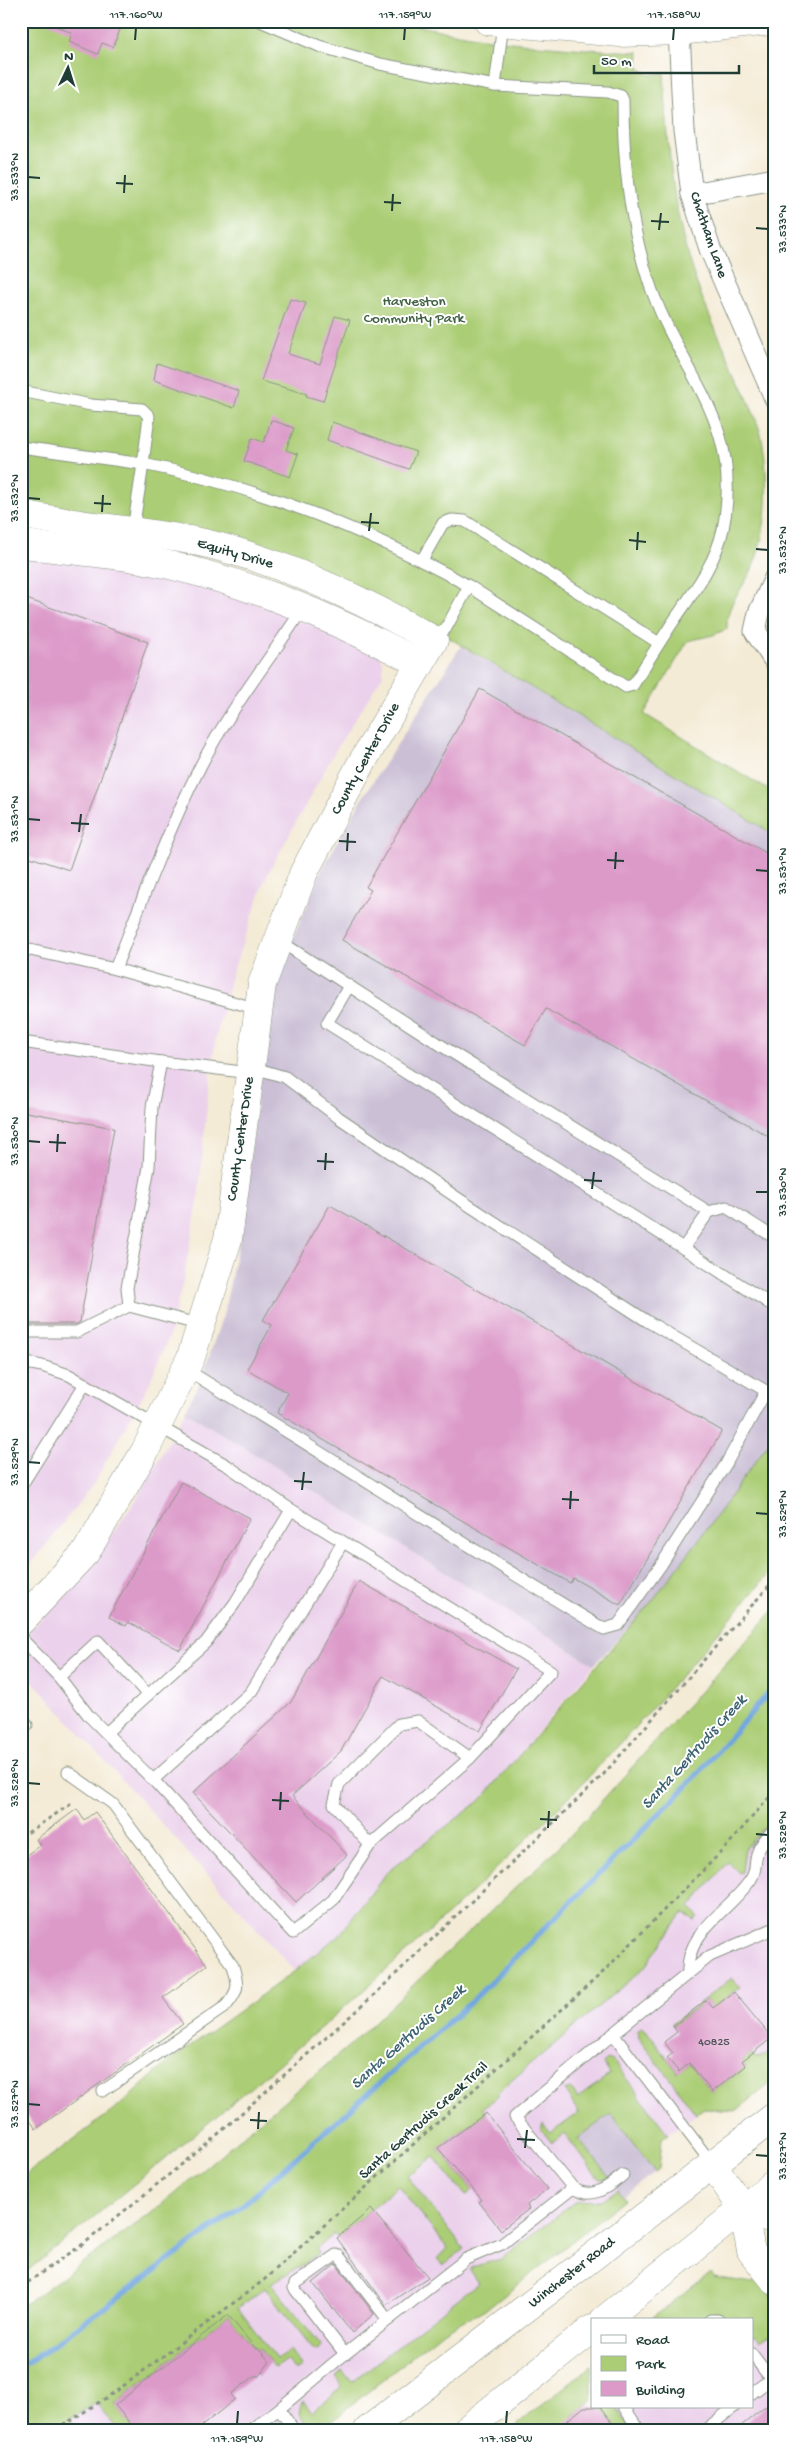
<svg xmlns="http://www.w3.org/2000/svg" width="796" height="2451" font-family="'Gochi Hand',sans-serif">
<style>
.built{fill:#ebd1eb}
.industrial{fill:#cbbfd5}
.green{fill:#abcd75;stroke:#658554}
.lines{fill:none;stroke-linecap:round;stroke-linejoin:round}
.stream{stroke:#71a6de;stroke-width:5.5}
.building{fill:#dc9ac9}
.service-casing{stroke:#8a9485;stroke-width:13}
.minor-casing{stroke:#8a9485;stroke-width:23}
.tertiary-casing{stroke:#8a9485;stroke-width:29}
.primary-casing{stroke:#8a9485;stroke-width:29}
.path{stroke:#8a9485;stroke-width:3;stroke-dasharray:4 4;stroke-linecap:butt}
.service{stroke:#fff;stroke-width:11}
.minor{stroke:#fff;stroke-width:21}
.tertiary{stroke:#fff;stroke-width:28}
.primary{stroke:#fff;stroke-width:28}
.ticks{fill:none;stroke:#1f3d34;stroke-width:2}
.labels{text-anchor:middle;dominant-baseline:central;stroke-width:4;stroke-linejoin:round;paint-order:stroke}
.number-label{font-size:12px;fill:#4e5459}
.street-label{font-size:15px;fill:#1f3d34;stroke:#fff}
.park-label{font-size:15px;fill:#426144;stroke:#fff}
.water-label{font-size:16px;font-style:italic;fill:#3c6270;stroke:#fff}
.neatline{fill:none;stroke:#1f3d34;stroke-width:2}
.ticks-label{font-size:12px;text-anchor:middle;fill:#1f3d34}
</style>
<rect width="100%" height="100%" fill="#fff"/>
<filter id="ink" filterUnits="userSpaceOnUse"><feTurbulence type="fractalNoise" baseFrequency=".02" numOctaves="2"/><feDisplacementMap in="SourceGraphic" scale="10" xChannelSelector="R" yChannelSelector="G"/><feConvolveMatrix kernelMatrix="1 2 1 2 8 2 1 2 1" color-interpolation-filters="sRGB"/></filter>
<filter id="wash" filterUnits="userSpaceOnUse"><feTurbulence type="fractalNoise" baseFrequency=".0096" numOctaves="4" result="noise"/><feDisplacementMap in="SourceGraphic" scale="20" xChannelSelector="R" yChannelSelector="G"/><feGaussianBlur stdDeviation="1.12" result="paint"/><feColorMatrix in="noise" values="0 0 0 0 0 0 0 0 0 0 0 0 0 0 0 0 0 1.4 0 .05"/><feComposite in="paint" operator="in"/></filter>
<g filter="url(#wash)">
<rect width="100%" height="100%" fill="#f4ebd6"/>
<g class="built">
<path d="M21,551l182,31 175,68 5,13v12l-45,71 -72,131 -36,102 -14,59 -7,45 -11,119 -15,79 -14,56 -21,49 -54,97 -73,94z"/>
<path d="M185,1411l409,254 -114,136 -92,70 -47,62 -46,38 -274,-303v-29l33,-33 49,-59 38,-55z"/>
<path d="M775,1801v279l-39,31 -32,-2 -42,29 -3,31 -4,3 -44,-58 -33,24 47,61 -134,107 -47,25 -120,96 -10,3h-261l43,-27z"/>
<path d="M775,2254v176h-265l82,-65v42h160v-87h-102l60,-47 3,4 39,6 6,-4 -6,-6z"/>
</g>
<g class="industrial">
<path d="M461,646l314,189v599l-71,99 -52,68 -58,64 -409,-254 15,-28 24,-71 16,-78 25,-203 22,-78 34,-82 44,-77z"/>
<path d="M611,2114l44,58 -32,24 -45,-58z"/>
</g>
<g class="green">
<path d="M21,21h380c78,21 157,27 238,31l-1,15 12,8 14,-2c4,74 8,149 36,219 13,35 31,69 46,103 6,16 15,33 17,50 6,38 5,83 -9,119 -9,25 -28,36 -27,65l-14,6 -25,6 -44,73 131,80v41l-347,-210 -125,-59 -282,-60z"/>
<path d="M775,1434v133c-66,75 -128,151 -198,222 -172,176 -365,332 -556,487v-98l97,-71 50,-45 127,-91 46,-38 47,-62 92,-70 172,-200 52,-68z"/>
<path d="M775,1609v206l-30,34 -3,23 -3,1 -11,-11 -38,45 8,10 -3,3 -12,-7 -39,55 -146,124 2,3 -18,14 4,4 -48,35 35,42 -7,6 -32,-39 -27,19 57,73 -21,16 -6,-6 10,-11 -49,-62 -61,52 -3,-5 -18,16 2,4 -18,14 -29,16 50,62 -3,6 -4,-1 -49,-62 -27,20 38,51 14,-9 12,17 -5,3h-3l-8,-10 -11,8 -16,-20 -3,1 -28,-34 -113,89 20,26h-17l-22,-27 -26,16 8,11h-57v-123l128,-92 201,-170 219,-208z"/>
<path d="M732,1978l8,9 -27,21 -7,-8 -33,26 -1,-2z"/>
<path d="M641,2027l5,3 32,42 11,-9 23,29 34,-26 -4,-5 10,-8 5,5 10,-3 8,-10v35l-39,31 -32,-2 -8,5 -57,-76 -1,-8z"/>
<path d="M607,2059l7,3 54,72 -6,4 -3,31 -4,3 -44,-58 -33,24 33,41h-12l-34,-45 -13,9 -11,-14 2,-5 8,9 28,-20 -15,-23 6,-2 8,10 32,-24 -7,-11z"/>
<path d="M618,2189l7,10 -134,107 -47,25 -120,96 -14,3c-6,-10 -15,-18 -7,-29l9,11 30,-25 -6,-9 6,-8 10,12 126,-99 -9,-13 3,-3 29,-8 76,-59 24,1z"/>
<path d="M710,2273l3,4 39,6 6,-4 17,21v37l-3,-3 -12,7 -4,-5 -4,2v-18h-20l-17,-8 -16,8h-49z"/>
<path d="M592,2365v36l-37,29h-45z"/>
<path d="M601,2407h15l16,23h-13z"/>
</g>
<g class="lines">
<path class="stream" d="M21,2365l20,-11 195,-143 237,-211 214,-214 88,-100"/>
</g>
<g id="blocks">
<g class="building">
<path d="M44,21h69l9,4 -9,22 -11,-4 -4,11 -29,-12 3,-9z"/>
<path d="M290,299l16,4 -18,51 32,10 15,-48 15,4 -27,81 -17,-5 1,-2 -46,-13z"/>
<path d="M157,363l82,28 -5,17 -80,-28z"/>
<path d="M271,420l23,8 -8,22 12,4 -8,23 -46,-16 8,-23 12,4z"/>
<path d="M332,422l84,30 -7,17 -82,-29z"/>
<path d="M21,597l127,45 -79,228 -48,-16z"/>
<path d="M480,689l295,169v282l-229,-131 -21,36 -183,-105 29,-50 -5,-3z"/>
<path d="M21,1111l93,17 -34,194 -3,2h-56z"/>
<path d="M330,1205l392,226 -102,174 -47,-27 -3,5 -293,-170 11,-20 -41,-24 25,-44 -9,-5z"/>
<path d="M181,1482l69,36 -70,132 -52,-28 -2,4 -17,-9z"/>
<path d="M359,1581l157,88 -36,62 -97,-55 -42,75 -49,45 55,59 -51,47 -103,-109 98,-91z"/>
<path d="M77,1809l7,11 11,-8 112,153 -44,33 20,26 -147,105 -15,-21v-249l19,-14 -4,-6z"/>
<path d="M734,1992l38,46 -30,23 4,5 -34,26 -23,-29 -10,9 -12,-14 6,-5 -9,-11 13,-10 -4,-6 33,-26 7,8z"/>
<path d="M486,2113l61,76 -20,16 2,4 -28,21 -22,-28 3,-2 -44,-52z"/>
<path d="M371,2209l57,68 -42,28 -49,-67z"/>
<path d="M336,2264l38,50 -22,19 -39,-50z"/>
<path d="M228,2315l28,34 2,-1 12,14 -12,15 -2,-2 -25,19 4,5 -38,31h-62l-20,-25z"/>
<path d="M775,2399v31h-39z"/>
<path d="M584,2407h17l18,23h-64z"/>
</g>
</g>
</g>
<g filter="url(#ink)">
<use href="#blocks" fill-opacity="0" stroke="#8a9485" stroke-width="1"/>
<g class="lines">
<defs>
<g id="service">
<path d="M260,21l59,25 61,18 115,22"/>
<path d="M21,391l70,14 51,4 7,7 -6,48 -122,-17"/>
<path d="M133,530l10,-66c115,23 223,65 326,122l-23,42 -12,12"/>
<path d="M422,560l21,-37 9,-3 13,1 194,122"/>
<path d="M469,586l157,101 7,-2c13,-21 26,-42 40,-63 19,-28 43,-59 50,-93 22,-109 -45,-156 -75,-250 -19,-59 -25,-117 -25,-179l-2,-4 -13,-4 -113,-6 8,-62"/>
<path d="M278,940l175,113 256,159 -26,36 -356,-225 22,-37"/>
<path d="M21,948l94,21"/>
<path d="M258,1009l-143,-40c27,-68 52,-137 85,-202 29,-57 69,-106 103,-159"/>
<path d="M21,1042l140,20"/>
<path d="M709,1212l17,-5 49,31"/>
<path d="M683,1248l92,59"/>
<path d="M201,1325l-72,-19 -2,-18 22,-121 3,-60 9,-45 89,11"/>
<path d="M21,1332h56l52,-26"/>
<path d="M21,1362l21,4 27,9 159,91 59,41 264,164 -81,87 -100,87 -37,55 -40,33 -137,-150 -67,-67 -30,-39 -38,-39"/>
<path d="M185,1369c141,85 278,176 419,260l14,-4 43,-60 65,-101 40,-73 -119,-70 -188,-122 -121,-82 -53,-40 -34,-10"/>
<path d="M21,1486l64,-102"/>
<path d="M59,1677l39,-36 50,54"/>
<path d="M21,1717l6,8"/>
<path d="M106,1733l100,-91 29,-39 56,-93"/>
<path d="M68,1772l45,32 120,162c6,20 6,24 -7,40l-123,85"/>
<path d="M153,1780l98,-88 92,-150"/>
<path d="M370,1845l-36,-41 5,-20 60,-60 19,-3 52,37"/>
<path d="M688,1974c-3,-43 43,-64 63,-95 6,-9 3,-16 6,-25 3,-10 11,-18 18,-26"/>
<path d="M713,2165l-100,-131 97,-78 65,-28"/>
<path d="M573,2188c19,13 35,-1 50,-13"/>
<path d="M710,2320h8"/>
<path d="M345,2354l-51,-66 1,-4 41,-29 3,1 49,64"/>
<path d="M752,2354l19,25 4,1"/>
<path d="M752,2393l19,-14"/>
<path d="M624,2407l15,23"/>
<path d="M250,2430l29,-21"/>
<path d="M294,2430l-15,-21 56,-47 131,-103 36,-15 71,-56 -58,-71 98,-83"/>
<path d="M705,2430l29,-23"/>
</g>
<g id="minor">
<path d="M679,31l5,100 8,63 18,55 65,149"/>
<path d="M692,194l83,-15"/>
<path d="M775,578l-16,35 -4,18 20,30"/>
</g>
<g id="tertiary">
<path d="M488,21l132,12 59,-2 93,-10"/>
<path d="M21,514c61,13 123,16 183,29 78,18 160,58 230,97l-73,124 -57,108 -42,112 -34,255 -37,118 -46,94 -59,101 -65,69"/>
<path d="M21,543c40,8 81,9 120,16 100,19 191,58 280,105"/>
<path d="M713,2165l30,44 8,42 24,30"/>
<path d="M743,2209l32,11"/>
</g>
<g id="primary">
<path d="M604,2320l171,-137"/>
<path d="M368,2430l407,-314"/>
<path d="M466,2430l126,-101"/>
</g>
</defs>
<use href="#service" class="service-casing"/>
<use href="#minor" class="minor-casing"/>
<use href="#tertiary" class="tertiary-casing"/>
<use href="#primary" class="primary-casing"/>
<g class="path">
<path d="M21,1837l50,-33"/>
<path d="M21,2287l65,-45 122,-99 167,-149 228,-219 172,-196"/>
<path d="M56,2430l62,-40 146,-110 338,-307 124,-126 49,-56"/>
</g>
<use href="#service" class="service"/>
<use href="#minor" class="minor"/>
<use href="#tertiary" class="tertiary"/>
<use href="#primary" class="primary"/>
</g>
</g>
<path class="ticks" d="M135,40l1,-12M404,40l1,-12M673,40l1,-12M28,177l12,1M116,183l17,1M124,193l1,-18M384,202l17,1M392,211l1,-17M651,221l18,1M756,228l12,1M659,230l2,-17M28,498l12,1M94,503l17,1M102,512l1,-17M361,522l18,1M369,531l2,-18M629,540l17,2M756,549l12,1M637,550l1,-18M28,819l12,1M71,823l18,1M79,832l2,-18M339,841l17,1M347,851l1,-18M607,860l17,1M615,869l1,-17M756,870l12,1M28,1141l12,1M49,1142l17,1M57,1152l1,-18M317,1161l17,1M325,1170l1,-17M584,1180l18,1M592,1189l2,-17M756,1192h12M28,1462l12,1M294,1481l18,1M302,1490l2,-18M562,1499l17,1M570,1509l1,-18M756,1513l12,1M28,1783l12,1M272,1800l17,1M280,1810l1,-18M540,1819l17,1M548,1828l1,-17M756,1834l12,1M28,2104l12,1M250,2120l17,1M258,2129l1,-17M517,2139l18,1M525,2148l2,-18M756,2155l12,1M237,2424l1,-13M506,2424l1,-13"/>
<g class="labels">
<g class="number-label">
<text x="714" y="2043">40825</text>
</g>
<g class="street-label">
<text transform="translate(708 235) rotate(71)">Chatham Lane</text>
<text transform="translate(235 554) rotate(16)">Equity Drive</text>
<text transform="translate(366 759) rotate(-61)">County Center Drive</text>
<text transform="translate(241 1139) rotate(-82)">County Center Drive</text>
<text transform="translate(424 2121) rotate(-42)">Santa Gertrudis Creek Trail</text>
<text transform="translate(572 2273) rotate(-38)">Winchester Road</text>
</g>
<g class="park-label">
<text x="414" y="302">Harveston<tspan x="414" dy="17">Community Park</tspan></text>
</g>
<g class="water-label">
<text transform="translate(695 1753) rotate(-48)">Santa Gertrudis Creek</text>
<text transform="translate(409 2038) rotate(-42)">Santa Gertrudis Creek</text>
</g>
</g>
<rect width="796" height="2451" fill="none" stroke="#fff" stroke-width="55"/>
<rect x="591" y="2318" width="162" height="90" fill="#ffffff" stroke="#a5b1ae"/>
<rect x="601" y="2335" width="25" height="8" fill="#ffffff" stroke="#a5b1ae"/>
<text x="636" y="2344" font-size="15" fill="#1f3d34">Road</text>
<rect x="601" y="2356" width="25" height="15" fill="#abcd75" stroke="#a5b1ae"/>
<text x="636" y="2368" font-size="15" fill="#1f3d34">Park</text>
<rect x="601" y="2381" width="25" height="15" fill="#dc9ac9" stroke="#a5b1ae"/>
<text x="636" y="2394" font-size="15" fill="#1f3d34">Building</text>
<g transform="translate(68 68) rotate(4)" stroke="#ffffff" stroke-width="4" paint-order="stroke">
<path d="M0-4L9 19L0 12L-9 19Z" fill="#1f3d34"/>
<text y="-8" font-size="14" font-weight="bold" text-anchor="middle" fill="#1f3d34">N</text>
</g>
<path d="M594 65v8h145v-8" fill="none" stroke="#1f3d34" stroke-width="2.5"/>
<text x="601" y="65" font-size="15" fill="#1f3d34" stroke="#ffffff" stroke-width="4" paint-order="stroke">50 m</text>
<rect x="28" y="28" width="740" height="2396" class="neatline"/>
<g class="ticks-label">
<text x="136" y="18">117.160°W</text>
<text x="405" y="18">117.159°W</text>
<text x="674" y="18">117.158°W</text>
<text transform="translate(14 177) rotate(-90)" y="4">33.533°N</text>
<text transform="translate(782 229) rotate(-90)" y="4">33.533°N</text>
<text transform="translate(14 498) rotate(-90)" y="4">33.532°N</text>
<text transform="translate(782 550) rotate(-90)" y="4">33.532°N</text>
<text transform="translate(14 819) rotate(-90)" y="4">33.531°N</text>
<text transform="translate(782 871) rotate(-90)" y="4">33.531°N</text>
<text transform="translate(14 1141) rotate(-90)" y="4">33.530°N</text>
<text transform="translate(782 1192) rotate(-90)" y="4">33.530°N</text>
<text transform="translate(14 1462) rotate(-90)" y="4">33.529°N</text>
<text transform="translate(782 1514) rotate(-90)" y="4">33.529°N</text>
<text transform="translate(14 1783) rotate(-90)" y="4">33.528°N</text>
<text transform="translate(782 1835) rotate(-90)" y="4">33.528°N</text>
<text transform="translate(14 2104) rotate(-90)" y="4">33.527°N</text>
<text transform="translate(782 2156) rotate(-90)" y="4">33.527°N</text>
<text x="237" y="2442">117.159°W</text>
<text x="506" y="2442">117.158°W</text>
</g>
</svg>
